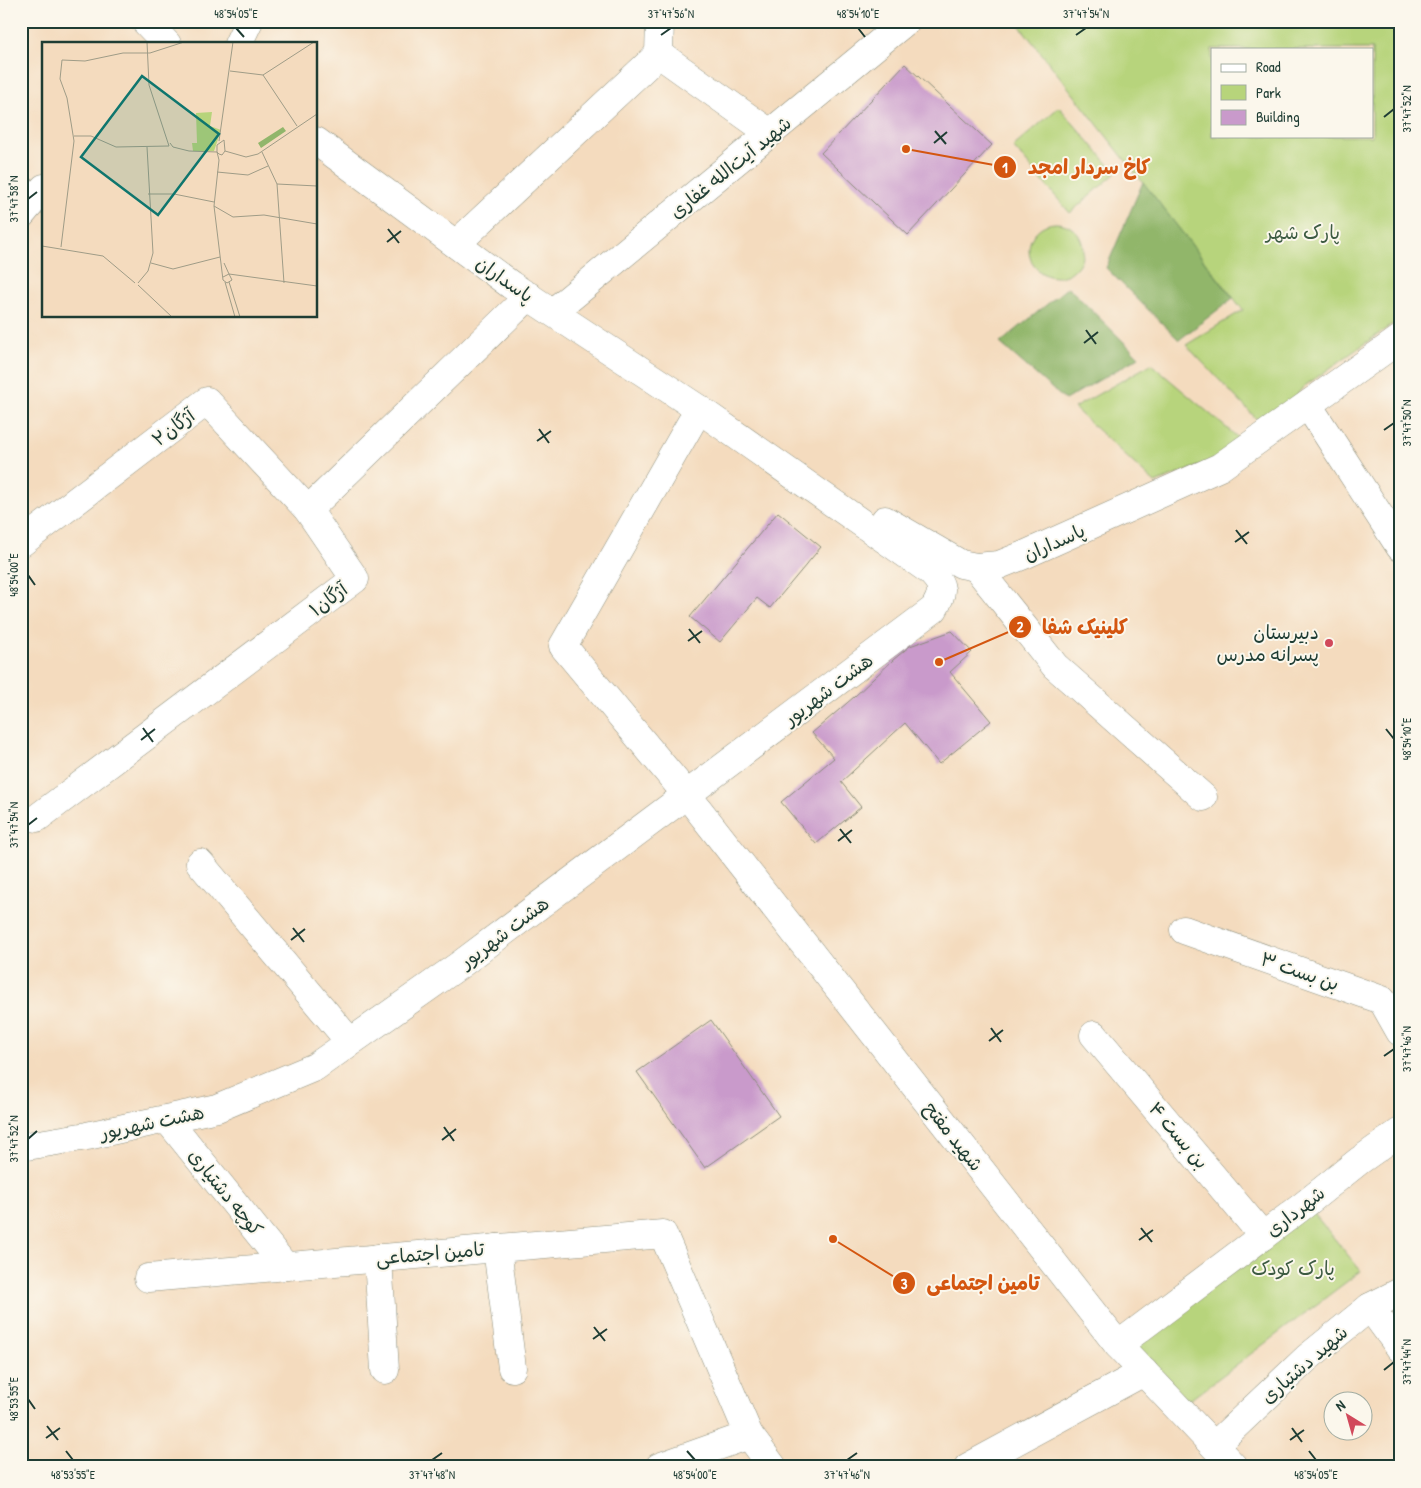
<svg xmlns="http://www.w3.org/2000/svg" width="1421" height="1488" font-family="'Patrick Hand','Playpen Sans Arabic',sans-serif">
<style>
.green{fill:#b7d47b;stroke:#6b8858;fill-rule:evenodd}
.forest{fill:#91b66b;stroke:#587a50}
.building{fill:#c99acb}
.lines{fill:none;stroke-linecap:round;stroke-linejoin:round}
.minor-casing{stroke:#8a8c79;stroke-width:29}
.minor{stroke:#fff;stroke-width:28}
.ticks{fill:none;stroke:#1f3d34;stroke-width:2}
.poi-dot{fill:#d1495b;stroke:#fbf7ec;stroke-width:2}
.labels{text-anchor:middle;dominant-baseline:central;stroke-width:4;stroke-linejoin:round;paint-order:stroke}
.street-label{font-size:19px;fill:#1f3d34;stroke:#fbf7ec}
.park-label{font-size:19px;fill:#3d5b42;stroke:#fbf7ec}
.poi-label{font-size:19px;fill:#1f3d34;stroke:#fbf7ec;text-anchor:end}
.inset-road{fill:none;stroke:#9f9c87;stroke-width:1}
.view{fill:#0f766e;fill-opacity:0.15;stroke:#0f766e;stroke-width:2.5}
.inset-edge{fill:none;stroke:#1f3d34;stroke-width:2.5}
.leader{fill:none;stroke:#d45610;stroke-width:2}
.callout-dot{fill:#d45610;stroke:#fbf7ec;stroke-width:2}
.mark-label{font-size:15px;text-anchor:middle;font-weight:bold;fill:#fff}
.callout-label{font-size:20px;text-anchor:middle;font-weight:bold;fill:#d45610;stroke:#fbf7ec;stroke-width:4;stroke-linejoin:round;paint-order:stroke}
.neatline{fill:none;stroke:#1f3d34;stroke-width:2}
.ticks-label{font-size:12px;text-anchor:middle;fill:#1f3d34}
</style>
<rect width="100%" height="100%" fill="#fbf7ec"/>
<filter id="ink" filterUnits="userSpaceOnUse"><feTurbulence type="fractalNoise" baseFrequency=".02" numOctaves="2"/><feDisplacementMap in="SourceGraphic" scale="10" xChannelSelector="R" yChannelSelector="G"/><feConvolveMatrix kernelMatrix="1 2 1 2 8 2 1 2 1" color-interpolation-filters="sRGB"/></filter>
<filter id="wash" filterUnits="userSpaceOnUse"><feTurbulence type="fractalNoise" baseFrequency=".0096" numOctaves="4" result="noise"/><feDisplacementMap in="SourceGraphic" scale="20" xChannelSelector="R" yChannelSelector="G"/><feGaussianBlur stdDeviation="1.12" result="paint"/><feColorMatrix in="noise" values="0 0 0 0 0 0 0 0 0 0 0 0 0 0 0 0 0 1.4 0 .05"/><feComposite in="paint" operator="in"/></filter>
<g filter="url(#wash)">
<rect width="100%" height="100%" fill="#f4dbbe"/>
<g class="green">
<path d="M1016,21h384v298l-97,68 -34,45 -83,-87 57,-35zM1212,49h160v87h-160z"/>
<path d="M1059,107l57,66 -46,40 -57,-66z"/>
<circle cx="1056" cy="250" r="27"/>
<path d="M1151,364l98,83 -94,36 -81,-75z"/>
<path d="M1306,1204l55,67 -182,137 -61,-63z"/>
</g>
<g class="forest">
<path d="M1143,182l90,116 -54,42 -73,-72z"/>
<path d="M1068,287l71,70 -74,43 -65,-57z"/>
</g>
<g id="blocks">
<g class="building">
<path d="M905,64l87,81 -84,90 -87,-82z"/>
<path d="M778,512l43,35 -51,61 -13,-10 -37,44 -30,-25z"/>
<path d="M952,631l20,21 -22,20 41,49 -52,43 -34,-41 -64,59 20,25 -45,37 -35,-42 53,-44 -22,-25 42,-36 39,-37 17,-14z"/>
<path d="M711,1020l68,96 -74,52 -68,-96z"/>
</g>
</g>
</g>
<g filter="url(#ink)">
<use href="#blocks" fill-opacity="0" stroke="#8a8c79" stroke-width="1"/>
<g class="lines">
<defs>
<g id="minor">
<path d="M145,21l22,23"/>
<path d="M238,44l11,-23"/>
<path d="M659,54l1,-33"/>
<path d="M21,215l23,-27"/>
<path d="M456,244l203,-190 111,79"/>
<path d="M553,312l353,-291"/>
<path d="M1308,405l92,142"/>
<path d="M699,409l-136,237 124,149 431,550 116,122"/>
<path d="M885,520l76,44 15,3 23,-2 25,-10 196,-88 180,-128"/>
<path d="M21,543l186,-142 101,109"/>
<path d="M976,567l79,99 148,131"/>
<path d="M37,818l318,-239 -47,-69 221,-214"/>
<path d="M200,863l150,179"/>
<path d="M1184,930l198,70 18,32"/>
<path d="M1094,1035l169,201"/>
<path d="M167,1119l118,147"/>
<path d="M21,1147l66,-11 130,-28 98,-41 146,-103 473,-355c10,-17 10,-24 -4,-38l-231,-162 -188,-124 -195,-144"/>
<path d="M497,1248l15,120"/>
<path d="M378,1258l7,112"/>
<path d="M148,1278l515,-44 86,201 24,32"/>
<path d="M1370,1307l30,41"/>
<path d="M1118,1345l186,-140 55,-44 41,-29"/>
<path d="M1214,1446l93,-88 63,-51 30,-15"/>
<path d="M659,1467l90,-32"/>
<path d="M968,1467l176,-95"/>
</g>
</defs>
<use href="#minor" class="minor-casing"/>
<use href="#minor" class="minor"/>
</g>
</g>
<path class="ticks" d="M236,28l8,9M858,28l7,9M661,35l10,-7M1076,35l10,-7M1384,117l10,-8M935,131l11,13M934,143l13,-11M28,199l9,-7M388,229l11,14M387,242l14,-11M1086,330l10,14M1084,343l14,-11M539,429l10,14M1384,430l10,-7M537,441l14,-10M1236,530l11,14M1235,542l14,-10M28,575l7,10M689,629l11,14M688,641l14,-10M143,728l10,14M1386,729l8,10M141,740l14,-11M28,825l9,-7M840,829l11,14M838,841l14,-11M293,928l11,14M291,940l14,-11M991,1028l10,14M989,1041l14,-11M1384,1056l10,-7M444,1127l10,14M28,1139l9,-8M442,1140l14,-11M1141,1228l11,14M1139,1240l14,-10M594,1327l11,14M593,1339l14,-10M1384,1370l10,-8M28,1399l7,10M47,1426l11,14M1292,1428l10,14M46,1438l14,-10M1290,1440l14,-10M66,1451l7,9M687,1451l8,9M1309,1451l7,9M432,1460l10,-7M847,1460l10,-7"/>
<circle class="poi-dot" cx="1329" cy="643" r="5"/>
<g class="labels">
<g class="street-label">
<text transform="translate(730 167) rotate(-39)">شهید آیت‌الله غفاری</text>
<text transform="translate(505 279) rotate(35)">پاسداران</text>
<text transform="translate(173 427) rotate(-37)">۲آژگان</text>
<text transform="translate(1054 542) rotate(-24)">پاسداران</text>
<text transform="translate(328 599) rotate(-37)">۱آژگان</text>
<text transform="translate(828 689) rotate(-37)">هشت شهریور</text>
<text transform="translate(504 932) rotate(-37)">هشت شهریور</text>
<text transform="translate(1300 971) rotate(19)">بن بست ۳</text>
<text transform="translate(152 1122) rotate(-12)">هشت شهریور</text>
<text transform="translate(1179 1135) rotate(50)">بن بست ۴</text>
<text transform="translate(954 1136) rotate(52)">شهید مفتح</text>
<text transform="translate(226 1192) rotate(51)">کوچه دشتیاری</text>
<text transform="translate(1295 1211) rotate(-38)">شهرداری</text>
<text transform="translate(430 1253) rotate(-5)">تامین اجتماعی</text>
<text transform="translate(1304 1364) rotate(-41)">شهید دشتیاری</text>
</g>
<g class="park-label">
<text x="1303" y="232">پارک شهر</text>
<text x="1293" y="1268">پارک کودک</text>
</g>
<g class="poi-label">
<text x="1319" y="632">دبیرستان<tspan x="1319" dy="22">پسرانه مدرس</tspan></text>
</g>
</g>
<g transform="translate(42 42)">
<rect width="275" height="275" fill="#f4dbbe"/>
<path d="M170,70l-2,14 11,4 -7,21h-21l-1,-8h5l-1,-30z" fill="#b7d47b"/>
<path d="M241,85l3,4 -25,17 -3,-5z" fill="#91b66b"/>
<path class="inset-road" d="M188,29l33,4 51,-33M221,33l34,51M32,94h17l25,11 53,-1 -20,-61 -2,-43M177,99l14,-99M128,101l3,4 16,4 28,1M183,109l21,6 12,-3 59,-40M175,110l2,2 3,1 3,-4 -1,-11 -7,5v7l2,8 -5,46 9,74 4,3 5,-3 -3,-6 -6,3M220,110l15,32 7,99M175,130l31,3 20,-9M235,142l40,2M106,152h26l40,8M172,164l19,11 31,-2 53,9M0,204l61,10 32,27M19,205l13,-106 -7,-43 -7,-19 2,-19 23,1 38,-8h27l34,-11M109,221l22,6 47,-12M182,221l5,11 88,12M183,240l10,35M187,240l11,35M96,241l10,-12 5,-18 -6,-106M96,243l34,32"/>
<path class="view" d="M100,34l77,58 -61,81 -77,-58z"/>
<rect width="275" height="275" class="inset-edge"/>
</g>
<path class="leader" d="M906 149L1005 167M939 662L1020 627M833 1239L904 1283"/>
<g class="callout-dot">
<circle cx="906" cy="149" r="5"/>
<circle cx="939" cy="662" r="5"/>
<circle cx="833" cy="1239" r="5"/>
<circle cx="1005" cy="167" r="12"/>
<circle cx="1020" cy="627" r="12"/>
<circle cx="904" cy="1283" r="12"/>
</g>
<g class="mark-label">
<text x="1005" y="173">1</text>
<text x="1020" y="632">2</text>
<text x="904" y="1289">3</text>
</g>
<g class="callout-label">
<text x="1089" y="174">کاخ سردار امجد</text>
<text x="1085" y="634">کلینیک شفا</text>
<text x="983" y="1290">تامین اجتماعی</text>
</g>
<rect width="1421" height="1488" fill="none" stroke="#fbf7ec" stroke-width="55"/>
<rect x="1211" y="48" width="162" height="90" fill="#fbf7ec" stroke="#a3ada2"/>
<rect x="1221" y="64" width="25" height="8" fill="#ffffff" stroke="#a3ada2"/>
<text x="1256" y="72" font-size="15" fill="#1f3d34">Road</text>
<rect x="1221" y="85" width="25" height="15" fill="#b7d47b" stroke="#a3ada2"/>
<text x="1256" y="98" font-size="15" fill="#1f3d34">Park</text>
<rect x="1221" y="110" width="25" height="15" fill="#c99acb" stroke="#a3ada2"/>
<text x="1256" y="122" font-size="15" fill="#1f3d34">Building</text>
<g transform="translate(1348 1416) rotate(323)"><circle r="24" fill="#fbf7ec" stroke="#a3ada2"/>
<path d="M0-4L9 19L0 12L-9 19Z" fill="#d1495b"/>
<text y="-8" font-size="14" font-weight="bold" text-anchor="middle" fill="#1f3d34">N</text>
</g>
<rect x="28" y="28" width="1366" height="1432" class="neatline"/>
<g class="ticks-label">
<text x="236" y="18">48°54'05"E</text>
<text x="671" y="18">37°47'56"N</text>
<text x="858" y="18">48°54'10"E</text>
<text x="1086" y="18">37°47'54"N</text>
<text transform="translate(1407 109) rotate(-90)" y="4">37°47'52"N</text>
<text transform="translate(14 199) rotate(-90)" y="4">37°47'58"N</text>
<text transform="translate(1407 423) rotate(-90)" y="4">37°47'50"N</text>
<text transform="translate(14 575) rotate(-90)" y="4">48°54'00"E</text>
<text transform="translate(1407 739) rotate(-90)" y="4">48°54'10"E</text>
<text transform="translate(14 825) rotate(-90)" y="4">37°47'54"N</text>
<text transform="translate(1407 1049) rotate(-90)" y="4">37°47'46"N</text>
<text transform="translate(14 1139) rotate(-90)" y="4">37°47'52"N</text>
<text transform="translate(1407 1362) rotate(-90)" y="4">37°47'44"N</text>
<text transform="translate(14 1399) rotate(-90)" y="4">48°53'55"E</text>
<text x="73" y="1479">48°53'55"E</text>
<text x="432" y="1479">37°47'48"N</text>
<text x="695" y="1479">48°54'00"E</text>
<text x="847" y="1479">37°47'46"N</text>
<text x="1316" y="1479">48°54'05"E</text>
</g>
</svg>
